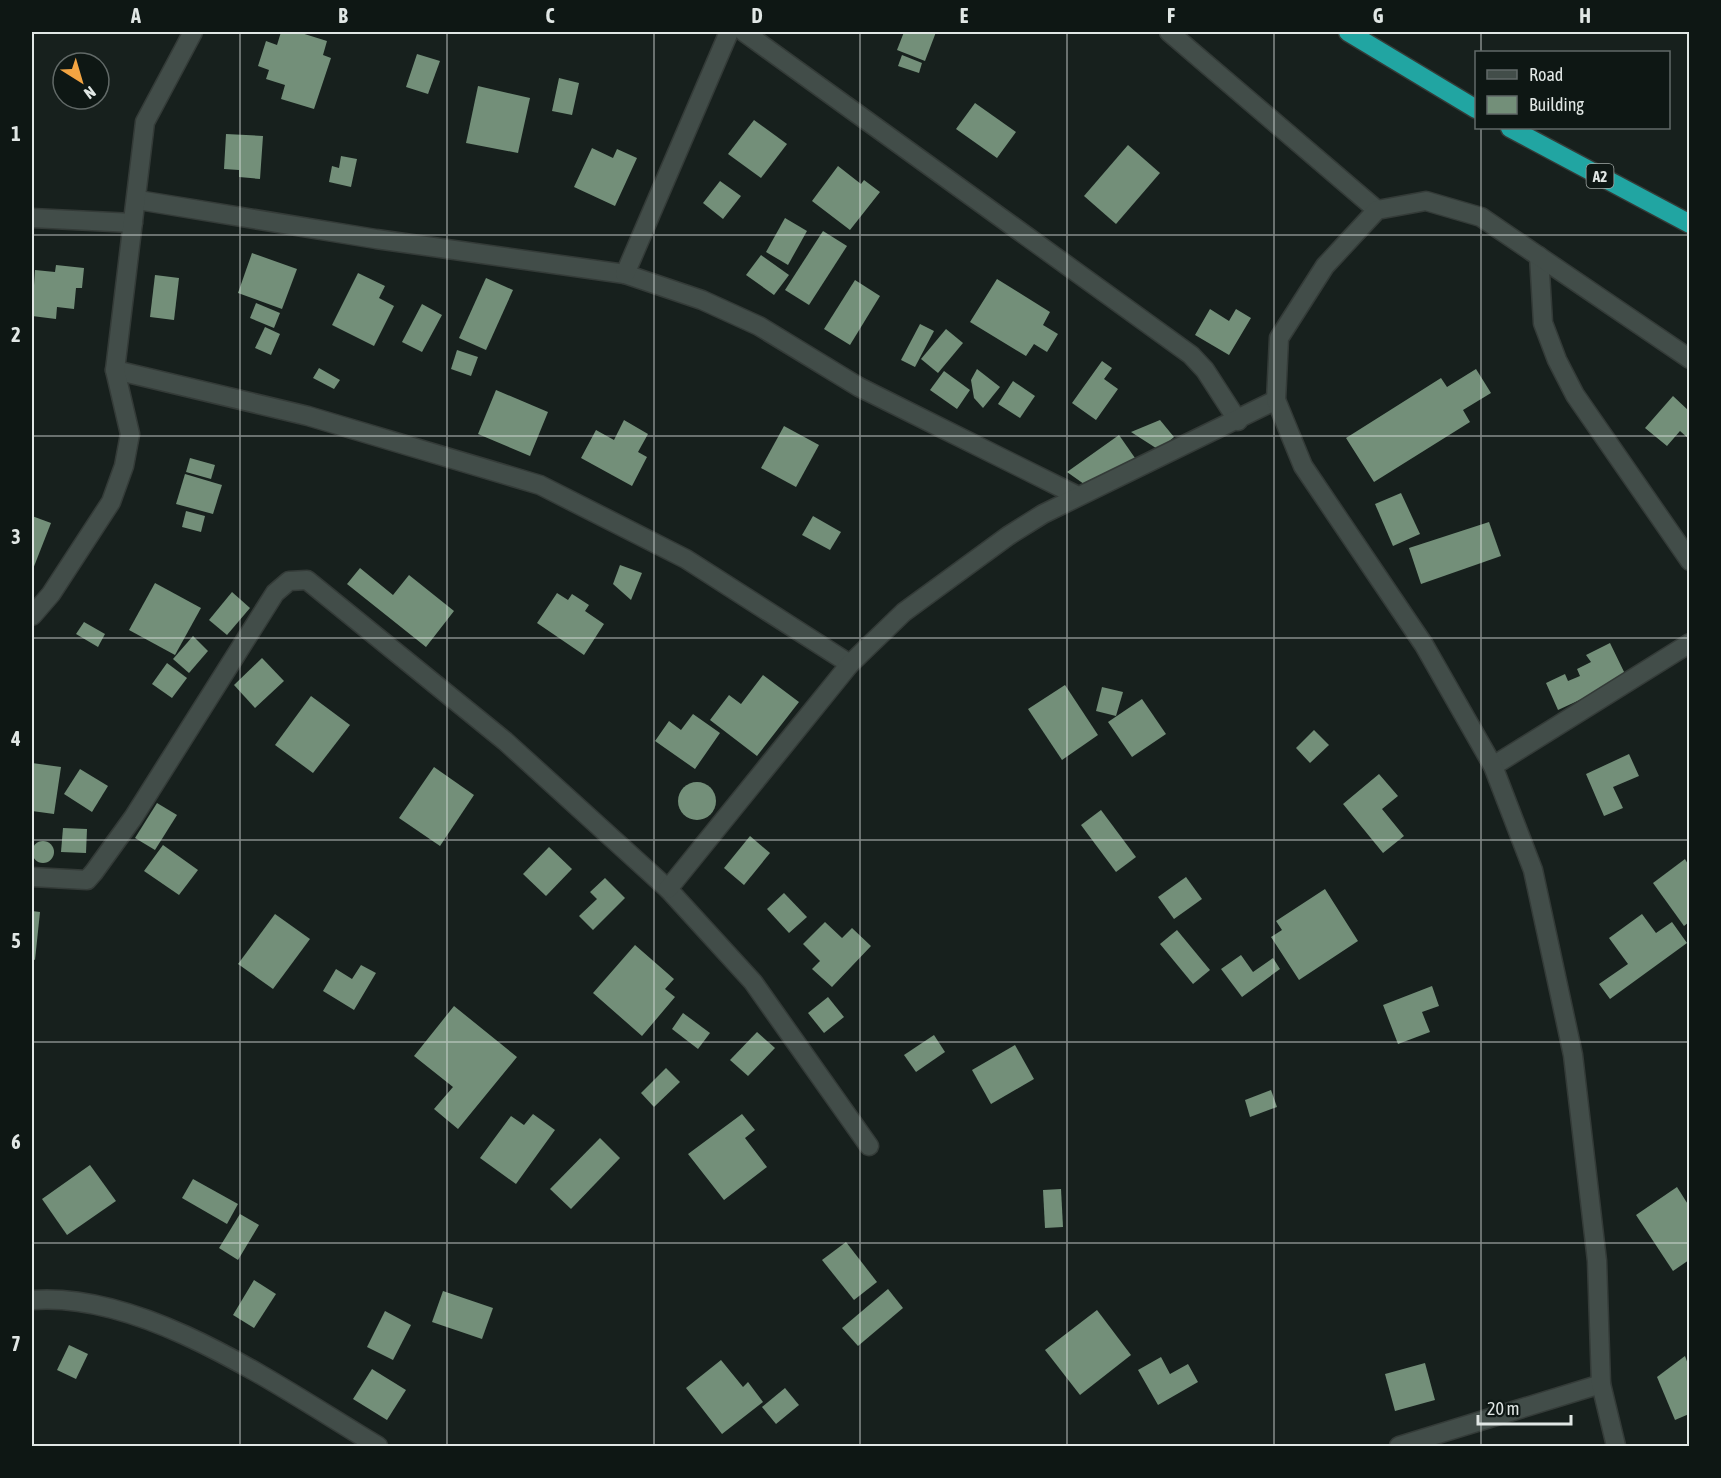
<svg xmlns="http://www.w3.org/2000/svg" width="1721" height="1478" font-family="'Asap Condensed',sans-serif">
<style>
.building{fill:#738f79}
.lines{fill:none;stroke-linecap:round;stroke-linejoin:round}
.street-casing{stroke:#343b38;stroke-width:21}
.highway-casing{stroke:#343b38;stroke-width:21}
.street{stroke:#424d49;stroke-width:18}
.highway{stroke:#21a5a2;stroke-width:18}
.grid{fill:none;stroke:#e1e7e5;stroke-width:1.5;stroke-opacity:0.55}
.labels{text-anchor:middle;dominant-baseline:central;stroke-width:6;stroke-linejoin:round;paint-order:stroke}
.shield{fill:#0e1714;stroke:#a2a9a6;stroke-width:1.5}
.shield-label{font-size:15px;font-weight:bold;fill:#e1e7e5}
.neatline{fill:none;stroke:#e1e7e5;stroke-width:2}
.grid-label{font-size:20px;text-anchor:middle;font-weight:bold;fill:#e1e7e5}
</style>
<rect width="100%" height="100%" fill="#17201d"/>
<g class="building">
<path d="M281,32h17l29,9 -4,14 8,3 -17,51 -33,-10 4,-14 -19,-6 3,-9 -11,-4 8,-25 11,4z"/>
<path d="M904,32h32l-11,29 -28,-11z"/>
<path d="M417,54l23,7 -12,33 -22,-7z"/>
<path d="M902,55l20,8 -3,10 -21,-7z"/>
<path d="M559,78l20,5 -7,32 -20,-4z"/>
<path d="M478,86l52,12 -12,55 -52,-10z"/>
<path d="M975,103l41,29 -19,26 -41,-29z"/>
<path d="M754,120l33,24 -26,34 -33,-24z"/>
<path d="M226,134l37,2 -3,43 -21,-2v-7l-15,-1z"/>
<path d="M1128,145l32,28 -44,51 -32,-28z"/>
<path d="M592,148l21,10 4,-9 20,9 -22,48 -41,-19z"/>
<path d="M341,156l16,3 -6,28 -22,-5 3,-16 7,2z"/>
<path d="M838,166l23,18 3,-4 16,12 -30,38 -38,-29z"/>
<path d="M720,181l21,15 -18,23 -20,-16z"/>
<path d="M785,218l22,13 -19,34 -22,-13z"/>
<path d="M823,231l24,15 -38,59 -24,-15z"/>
<path d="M252,253l45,16 -15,40 -44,-16z"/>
<path d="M761,255l28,20 -15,20 -28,-20z"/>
<path d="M56,265l28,3 -2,20h-6l-2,21 -17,-2 -1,12 -24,-3 3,-46 20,2z"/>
<path d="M358,273l27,13 -6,12 15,8 -20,40 -42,-21z"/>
<path d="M155,275l24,3 -5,42 -24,-3z"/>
<path d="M486,278l27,12 -27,60 -27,-12z"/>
<path d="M997,279l53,33 -7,13 15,9 -11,18 -13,-8 -8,12 -56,-34z"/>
<path d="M855,280l25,16 -30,49 -26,-16z"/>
<path d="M256,303l24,10 -6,15 -24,-10z"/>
<path d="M422,304l20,11 -20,37 -20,-10z"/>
<path d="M1210,309l19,12 7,-12 15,9 -22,37 -34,-20z"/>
<path d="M920,324l14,7 -19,36 -14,-7z"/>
<path d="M265,327l15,7 -9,21 -16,-7z"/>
<path d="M946,329l17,14 -25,30 -17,-14z"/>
<path d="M457,350l21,7 -7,19 -20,-7z"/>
<path d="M1102,361l10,7 -8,11 14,10 -22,31 -24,-17z"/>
<path d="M319,368l21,12 -6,9 -21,-11z"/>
<path d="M977,369l23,18 -17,21 -9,-10 -3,-18z"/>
<path d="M1476,369l15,24 -28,17 7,12 -96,60 -28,-44 95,-60 6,9z"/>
<path d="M944,371l26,19 -13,19 -27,-19z"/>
<path d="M1013,381l22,15 -15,22 -22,-14z"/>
<path d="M496,390l52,22 -18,44 -52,-22z"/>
<path d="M1673,396l16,15v28l-9,-8 -13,15 -22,-18z"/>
<path d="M624,420l24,14 -10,18 9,5 -15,29 -51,-28 15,-28 18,10z"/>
<path d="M1160,420l14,17 -15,13 -28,-18z"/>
<path d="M784,426l35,19 -23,42 -35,-19z"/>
<path d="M1119,435l16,23 -44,31 -24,-17z"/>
<path d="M190,458l25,7 -4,14 -25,-7z"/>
<path d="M185,474l37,11 -9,29 -37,-10z"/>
<path d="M1401,493l19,41 -27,12 -18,-42z"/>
<path d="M186,511l19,5 -4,16 -19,-5z"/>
<path d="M32,516l19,7 -18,46 -1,-1z"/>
<path d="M813,516l28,16 -11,18 -28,-15z"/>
<path d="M1489,522l12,34 -80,28 -12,-36z"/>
<path d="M620,565l22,8 -11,27 -18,-16z"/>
<path d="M360,568l33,27 16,-20 45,36 -28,36 -79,-63z"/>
<path d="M155,583l46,25 -26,47 -46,-25z"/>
<path d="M232,592l18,16 -23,27 -18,-15z"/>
<path d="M557,593l11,7 4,-6 17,11 -4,6 19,13 -20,31 -47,-32z"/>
<path d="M84,622l21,12 -7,13 -22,-13z"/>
<path d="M193,636l15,15 -19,22 -16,-14z"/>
<path d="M1610,643l17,35 -69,32 -12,-27 19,-9 3,7 12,-5 -3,-7 14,-7 -5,-7z"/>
<path d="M262,658l22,23 -29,27 -21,-23z"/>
<path d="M167,663l20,15 -15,20 -20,-14z"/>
<path d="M763,675l36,27 -42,54 -47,-36 19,-25 12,9z"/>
<path d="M1065,685l33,50 -36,25 -34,-51z"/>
<path d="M1102,687l21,5 -7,24 -20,-5z"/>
<path d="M311,696l39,29 -37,48 -38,-28z"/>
<path d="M1142,699l24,35 -34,23 -24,-35z"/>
<path d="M693,714l27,19 -25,36 -40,-28 14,-20 12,9z"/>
<path d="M1314,730l15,15 -19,18 -14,-15z"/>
<path d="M1629,754l10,22 -26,11 10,21 -19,8 -18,-42z"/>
<path d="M32,763l29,4 -7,47 -22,-3z"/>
<path d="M434,767l40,28 -34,51 -41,-28z"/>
<path d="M80,769l28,17 -16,26 -28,-18z"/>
<path d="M1379,774l19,22 -16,13 22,27 -21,17 -40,-49z"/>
<circle cx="697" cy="801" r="19"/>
<path d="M157,803l20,12 -22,35 -20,-12z"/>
<path d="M1101,810l35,47 -20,15 -35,-47z"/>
<path d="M63,828l24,1 -1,24 -25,-1z"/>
<path d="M750,836l20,17 -26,32 -20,-17z"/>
<circle cx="43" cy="852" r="11"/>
<path d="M163,845l35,25 -19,25 -35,-24z"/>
<path d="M549,847l23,22 -26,27 -23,-22z"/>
<path d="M1685,859l4,7v56l-5,4 -31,-43z"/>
<path d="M1186,877l16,22 -28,20 -16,-22z"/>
<path d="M605,878l20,20 -32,32 -14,-14 18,-17 -7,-7z"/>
<path d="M1325,889l33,52 -59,39 -28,-43 11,-7 -6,-9z"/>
<path d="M784,893l23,24 -18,16 -22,-24z"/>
<path d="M32,911l8,1 -5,48 -3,-1z"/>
<path d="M275,914l35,25 -37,50 -35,-25z"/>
<path d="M1642,914l14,19 16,-11 15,21 -77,56 -11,-15 29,-20 -19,-26z"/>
<path d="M825,922l17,16 10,-10 19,18 -39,41 -20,-18 8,-8 -17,-17z"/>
<path d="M1177,930l33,40 -17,14 -33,-40z"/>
<path d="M635,945l39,34 -9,10 10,8 -33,39 -49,-43z"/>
<path d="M1241,955l12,17 20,-14 7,11 -38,28 -21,-28z"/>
<path d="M361,965l15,8 -22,37 -31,-19 13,-22 16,10z"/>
<path d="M1432,986l7,20 -17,6 8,20 -32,12 -15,-39z"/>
<path d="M828,997l16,20 -20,16 -16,-20z"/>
<path d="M454,1006l63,51 -59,72 -24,-20 19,-22 -39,-31z"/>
<path d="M683,1013l27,20 -12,16 -26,-20z"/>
<path d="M757,1032l18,16 -27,28 -18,-16z"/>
<path d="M934,1035l11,17 -29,20 -12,-17z"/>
<path d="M1015,1045l19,34 -43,25 -19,-34z"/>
<path d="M666,1068l14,14 -26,25 -13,-14z"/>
<path d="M1271,1090l6,17 -27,10 -5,-17z"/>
<path d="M533,1114l22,16 -39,54 -36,-26 31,-42 13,9z"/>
<path d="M742,1114l13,16 -10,8 22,29 -43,33 -36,-46z"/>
<path d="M600,1138l20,20 -49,51 -21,-20z"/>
<path d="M90,1165l26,36 -49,34 -25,-36z"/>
<path d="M193,1179l45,25 -11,20 -45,-26z"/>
<path d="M1677,1187l12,19v54l-16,11 -37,-56z"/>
<path d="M1061,1189l2,38 -18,1 -2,-38z"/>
<path d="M240,1214l19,11 -21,35 -19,-12z"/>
<path d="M846,1242l31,40 -23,18 -32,-40z"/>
<path d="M254,1280l22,14 -22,34 -21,-13z"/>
<path d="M888,1289l15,19 -45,38 -16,-18z"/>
<path d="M443,1291l50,17 -11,31 -50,-17z"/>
<path d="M1097,1310l34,45 -51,40 -35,-45z"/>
<path d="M385,1311l26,14 -18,35 -26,-13z"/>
<path d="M69,1345l19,9 -12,25 -19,-9z"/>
<path d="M1685,1356l4,11v47l-14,6 -18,-43z"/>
<path d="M1161,1357l9,17 18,-10 10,18 -40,23 -20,-35z"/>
<path d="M721,1360l22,27 5,-5 15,20 -41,32 -36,-46z"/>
<path d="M1425,1363l10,37 -40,11 -10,-37z"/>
<path d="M372,1369l34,21 -19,30 -34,-21z"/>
<path d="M785,1388l14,17 -23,19 -14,-17z"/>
</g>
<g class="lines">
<defs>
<g id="street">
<path d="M744,32l447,323 14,15 33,51"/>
<path d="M1169,32l208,178"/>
<path d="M138,200l238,39 249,35 77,26 57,26 100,61 219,109"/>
<path d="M32,218l101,5"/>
<path d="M1539,256l4,67 14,37 18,35 115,166"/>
<path d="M625,274l104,-242"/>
<path d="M115,370l193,46 232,69 146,74 164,105"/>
<path d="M32,616l19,-22 60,-92 13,-36 6,-32 -15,-64 30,-248 48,-90"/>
<path d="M1493,766l197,-123"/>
<path d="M32,877l55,3 7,-8 39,-54 142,-225 14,-12 18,-1 198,161 163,148 85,93 116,164"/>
<path d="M668,889l182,-225 54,-52 104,-76 35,-22 233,-114"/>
<path d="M32,1300c115,-9 250,89 346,146"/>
<path d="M1399,1446l202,-62"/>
<path d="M1616,1446l-15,-62 -4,-123 -24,-206 -40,-185 -40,-104 -69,-121 -121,-179 -27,-66 3,-62 46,-72 52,-56 49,-9 55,16 209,142"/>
</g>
<g id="highway">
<path d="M1348,32l128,77"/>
<path d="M1510,128l180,96"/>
</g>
</defs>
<use href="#street" class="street-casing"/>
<use href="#highway" class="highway-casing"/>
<use href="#street" class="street"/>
<use href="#highway" class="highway"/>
</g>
<path class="grid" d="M240,32v1414M447,32v1414M654,32v1414M860,32v1414M1067,32v1414M1274,32v1414M1481,32v20M1481,128v1318M32,235h1658M32,436h1658M32,638h1658M32,840h1658M32,1042h1658M32,1243h1658"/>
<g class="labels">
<rect class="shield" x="1586.5" y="164" width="27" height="24" rx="4.5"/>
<g class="shield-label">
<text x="1600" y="176">A2</text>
</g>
</g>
<rect width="1721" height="1478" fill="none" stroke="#0e1714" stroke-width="66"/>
<rect x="1475" y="51" width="195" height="78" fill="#0e1714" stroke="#626a68" stroke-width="1.5"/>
<rect x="1487" y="70" width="30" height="9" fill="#424d49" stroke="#626a68" stroke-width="1.5"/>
<text x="1529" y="81" font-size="18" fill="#e1e7e5">Road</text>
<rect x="1487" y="96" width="30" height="18" fill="#738f79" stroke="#626a68" stroke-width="1.5"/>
<text x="1529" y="111" font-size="18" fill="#e1e7e5">Building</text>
<g transform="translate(81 81) rotate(143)"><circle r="28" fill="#0e1714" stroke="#626a68" stroke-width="1.5"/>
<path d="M0-4.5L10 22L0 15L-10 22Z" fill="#f3a442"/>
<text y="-9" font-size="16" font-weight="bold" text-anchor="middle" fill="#e1e7e5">N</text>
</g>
<path d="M1478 1415v9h93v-9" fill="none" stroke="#e1e7e5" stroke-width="3"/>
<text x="1487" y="1415" font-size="18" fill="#e1e7e5" stroke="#0e1714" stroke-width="4.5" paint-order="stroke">20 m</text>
<rect x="33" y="33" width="1655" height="1412" class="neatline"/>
<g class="grid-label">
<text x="136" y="23">A</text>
<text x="343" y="23">B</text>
<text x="550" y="23">C</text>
<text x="757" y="23">D</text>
<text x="964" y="23">E</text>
<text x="1171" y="23">F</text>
<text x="1378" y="23">G</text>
<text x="1585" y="23">H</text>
<text x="16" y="141">1</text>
<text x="16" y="342">2</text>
<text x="16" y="544">3</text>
<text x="16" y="746">4</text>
<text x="16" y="948">5</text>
<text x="16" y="1149">6</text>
<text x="16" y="1351">7</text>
</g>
</svg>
